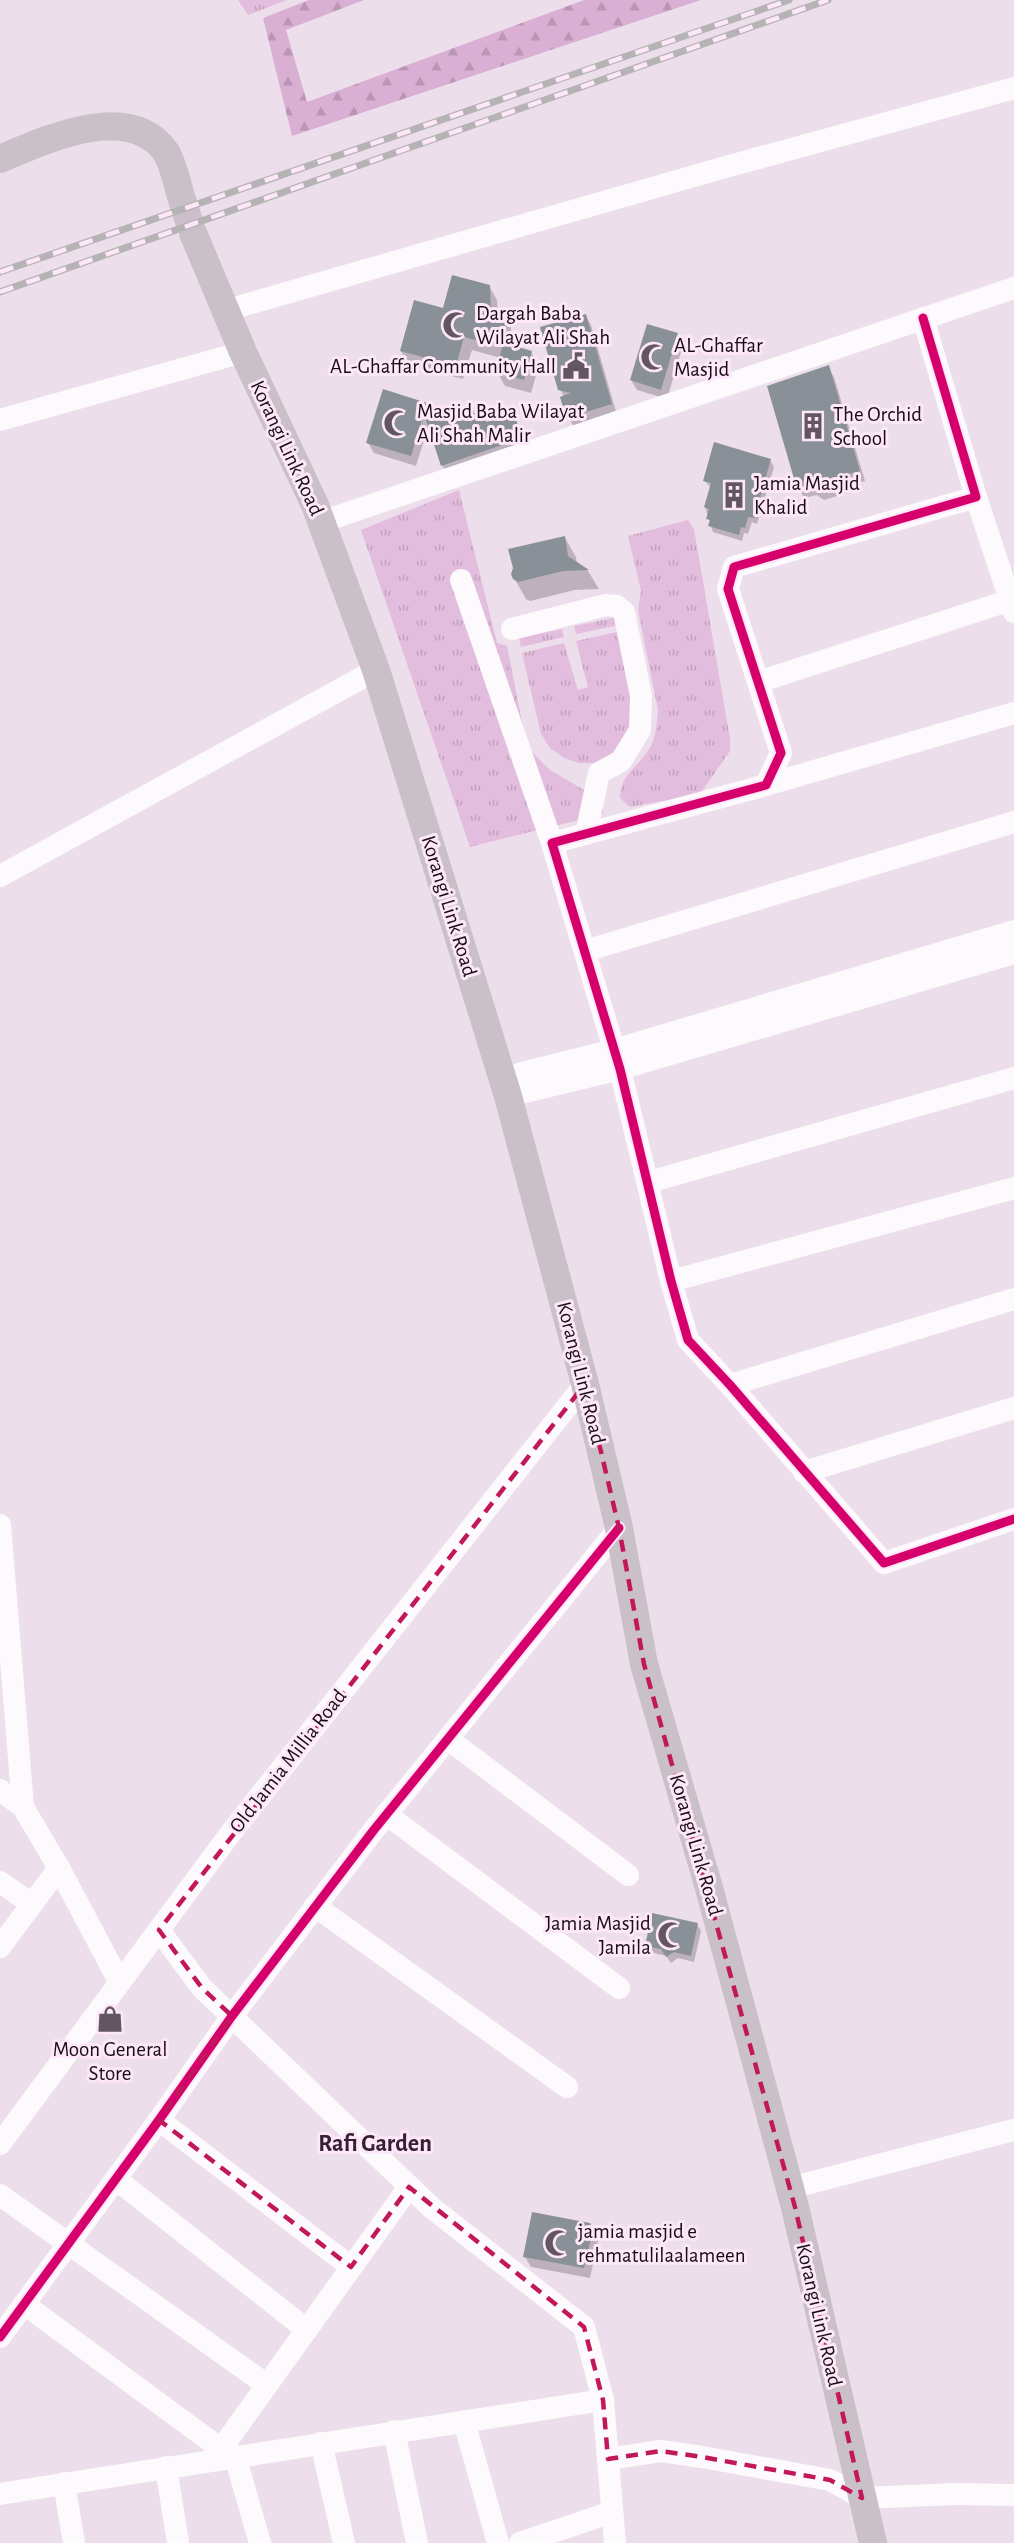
<svg xmlns="http://www.w3.org/2000/svg" width="1014" height="2543" font-family="'Alegreya Sans',sans-serif">
<style>
.grass{fill:url(#grass-tufts)}
.forest{fill:url(#forest-firs)}
.shadow{fill:#0003}
.building{fill:#8a9098}
.lines{fill:none;stroke-linecap:round;stroke-linejoin:round}
.major-tunnel{stroke:#cdbfcb;stroke-width:28;stroke-dasharray:28 14;stroke-linecap:butt}
.minor{stroke:#fcfafc;stroke-width:22}
.major{stroke:#c9c1c7;stroke-width:28}
.rail-casing{stroke:#b6b3b5;stroke-width:7}
.rail{stroke:#fde7f9;stroke-width:4.5;stroke-dasharray:14;stroke-linecap:butt}
.cycleway-casing{stroke:#fde7f9;stroke-width:13}
.cycleway{stroke:#d6006c;stroke-width:9}
.marked{fill:none;stroke:#c2185b;stroke-width:4.5;stroke-dasharray:12 8;stroke-linejoin:round}
.labels{text-anchor:middle;dominant-baseline:central;stroke-width:6;stroke-linejoin:round;paint-order:stroke}
.poi-label{font-size:21px;fill:#170e15;stroke:#fde7f9;text-anchor:start}
.street-label{font-size:21px;fill:#170e15;stroke:#fde7f9}
.quarter-label{font-size:24px;font-weight:bold;fill:#352132;stroke:#fde7f9}
</style>
<defs>
<pattern id="grass-tufts" width="24" height="20" patternUnits="userSpaceOnUse" patternTransform="scale(1.5)"><rect width="24" height="20" fill="#e3bddd"/><path d="M3 7l-1-3M5 7V3M7 7l1-3M15 17l-1-3M17 17v-4M19 17l1-3" fill="none" stroke="#c2a1bd"/></pattern>
<pattern id="forest-firs" width="22" height="20" patternUnits="userSpaceOnUse" patternTransform="scale(1.5)"><rect width="22" height="20" fill="#daafd4"/><path d="M5 1l3.5 6h-7zM16 11l3.5 6h-7z" fill="#ba95b5"/></pattern>
</defs>
<rect width="100%" height="100%" fill="#eddeeb"/>
<g class="grass">
<path d="M238,0h49l-39,15z"/>
<path d="M459,490l38,153 10,3 19,96 7,11 17,17 53,31v13l-133,33 -109,-317z"/>
<path d="M688,520l6,9 36,210v12l-30,43 -70,13 -10,-9c0,-22 16,-30 28,-47 8,-11 9,-28 10,-41l-20,-100 3,-19 -13,-55z"/>
<path d="M617,617l2,8 -43,9 -2,-8z"/>
<path d="M562,629l2,8 -43,10 -2,-9z"/>
<path d="M621,631l16,84 -12,31 -29,17h-17l-15,-5 -14,-10 -9,-14 -19,-81 42,-10 14,47 10,-3 -12,-46z"/>
</g>
<path class="forest" d="M309,0h55l-78,30 21,72 277,-102h117l-409,136 -29,-118z"/>
<g class="shadow">
<path d="M489,286l8,14 1,15h6l7,13 1,19 19,5 8,13 -8,28 -26,-7 -8,-14 4,-14 -29,-8 -9,29 -54,-14 -8,-14 43,-41z"/>
<path d="M585,315l6,10 26,90 -43,12 -6,-10 -4,-20 -4,-8z"/>
<path d="M677,335l6,10 -16,54 -30,-9 -6,-10z"/>
<path d="M828,367l6,10 31,104 -14,4 -1,7 -26,8 -7,-5 -13,3 -5,-10z"/>
<path d="M426,404l6,10 -2,6 41,-13 6,10 5,-2 5,8 26,-9 14,35 -79,26 -6,-10 -13,-41 -13,42 -42,-13 -6,-10z"/>
<path d="M770,460l4,7 -17,57 -5,-2 -4,12 -4,-1 -2,8 -29,-9 -8,-25 6,-19 -7,-8z"/>
<path d="M565,538l11,19 1,7 11,7 11,18 -24,1 -45,11 -4,-2 -12,-21z"/>
<path d="M697,1924l4,7 -7,31 -16,-4 -7,5 -5,-7 -16,-4 -3,-6z"/>
<path d="M589,2225l9,16 -8,37 -59,-11 -6,-10z"/>
</g>
<g class="building">
<path d="M452,275l38,10 1,29 13,-1 1,30 27,8 -8,29 -28,-7 6,-26 -38,-10 -8,29 -56,-15 14,-51 29,8z"/>
<path d="M586,314l26,90 -46,14 -6,-21 11,-4 -13,-3 -18,-63z"/>
<path d="M647,324l31,9 -17,57 -31,-10z"/>
<path d="M829,365l31,106 -15,4v7l-28,9 -7,-6 -13,4 -30,-103z"/>
<path d="M383,389l44,14 -16,53 -45,-13z"/>
<path d="M472,405l3,11 8,-3 3,9 28,-9 8,25 -81,28 -15,-46z"/>
<path d="M714,442l57,17 -17,59 -6,-1 -3,11 -4,-1 -2,8 -31,-9 2,-6 -4,-1 3,-10 -5,-2 7,-24 -8,-2z"/>
<path d="M565,536l3,20 21,14 -26,1 -45,11 -5,-3 -2,-5 2,-6 -5,-19z"/>
<path d="M652,1913l46,10 -7,33 -17,-4 -8,5 -5,-8 -16,-3z"/>
<path d="M532,2212l58,11 3,7 -9,38 -61,-11z"/>
</g>
<g class="lines">
<path class="major-tunnel" d="M182,200l11,33"/>
<g class="minor">
<path d="M227,310l495,-142 292,-80"/>
<path d="M923,318l53,179 -242,70 -6,22 53,164 -15,32 -214,58 68,226 51,212 17,59 42,45 154,178 130,-44"/>
<path d="M0,420l243,-68"/>
<path d="M976,497l38,115"/>
<path d="M321,522l693,-234"/>
<path d="M461,580l91,263"/>
<path d="M512,629l94,-24 11,1 7,6 17,84 -1,34 -19,31 -22,12 -13,61"/>
<path d="M758,682l253,-82"/>
<path d="M766,785l248,-72"/>
<path d="M0,876l376,-206"/>
<path d="M585,951l429,-129"/>
<path d="M502,1078l112,-28 400,-119"/>
<path d="M508,1096l112,-27 394,-116"/>
<path d="M649,1182l365,-104"/>
<path d="M671,1281l343,-93"/>
<path d="M730,1385l284,-86"/>
<path d="M804,1472l210,-64"/>
<path d="M0,1525l23,282 36,61 60,113"/>
<path d="M448,1739l180,136"/>
<path d="M0,1790l23,17"/>
<path d="M386,1814l233,174"/>
<path d="M0,1882l32,22"/>
<path d="M315,1906l252,181"/>
<path d="M159,1930l43,58 230,220 152,119 19,73 12,143"/>
<path d="M0,1947l59,-79"/>
<path d="M159,2120l192,147"/>
<path d="M0,2144l230,-310 355,-450"/>
<path d="M116,2179l191,151"/>
<path d="M790,2188l224,-58"/>
<path d="M0,2195l267,190"/>
<path d="M24,2304l197,145"/>
<path d="M0,2337l159,-217 73,-104 141,-185 246,-303"/>
<path d="M464,2421l34,122"/>
<path d="M394,2431l23,112"/>
<path d="M321,2443l23,100"/>
<path d="M235,2456l25,87"/>
<path d="M214,2459l195,-272"/>
<path d="M608,2459l53,-8 41,6 128,23 32,18 93,-4 59,1"/>
<path d="M166,2467l12,76"/>
<path d="M64,2483l10,60"/>
<path d="M0,2494l603,-94"/>
<path d="M520,2543l92,-31"/>
</g>
<g class="major">
<path d="M0,159c45,-19 129,-59 166,-7 7,11 12,35 16,48"/>
<path d="M193,233l50,119 72,153 61,165 132,426 77,288 34,144 25,136 65,224 86,319 78,336"/>
</g>
<defs>
<g id="rail">
<path d="M0,272l789,-272"/>
<path d="M0,292l828,-292"/>
</g>
</defs>
<use href="#rail" class="rail-casing"/>
<use href="#rail" class="rail"/>
<defs>
<g id="cycleway">
<path d="M923,318l53,179 -242,70 -6,22 53,164 -15,32 -214,58 68,226 51,212 17,59 42,45 154,178 130,-44"/>
<path d="M0,2337l159,-217 73,-104 141,-185 246,-303"/>
</g>
</defs>
<use href="#cycleway" class="cycleway-casing"/>
<use href="#cycleway" class="cycleway"/>
</g>
<path class="marked" d="M585,1384l34,144 25,136 151,543 67,291 -32,-18 -128,-23 -41,-6 -53,8 -5,-59 -19,-73 -175,-140 -58,80 -192,-147 73,-104 -30,-28 -43,-58z"/>
<defs>
<symbol id="mosque-bare" viewBox="-9 -9 18 18"><path d="M3.5-4.9A6 6 0 1 0 3.5 4.9A5 5 0 1 1 3.5-4.9Z" fill="#625760" stroke="#fde7f9" stroke-width="2.5" paint-order="stroke"/></symbol>
<symbol id="civic-bare" viewBox="-9 -9 18 18"><path d="M-.6-6.5H3V-4.5H.6V-3L4-1V1h2V6H-6V1h2V-1L-.6-3ZM-1.2 2.5V6h2.4V2.5Z" fill="#625760" stroke="#fde7f9" stroke-width="2.5" paint-order="stroke"/></symbol>
<symbol id="building-bare" viewBox="-9 -9 18 18"><path d="M-4-6H4V6H1V3H-1V6H-4ZM-2.5-4.3h1.7v1.8h-1.7ZM.8-4.3h1.7v1.8H.8ZM-2.5-1h1.7V.8h-1.7ZM.8-1h1.7V.8H.8Z" fill="#625760" stroke="#fde7f9" stroke-width="2.5" paint-order="stroke"/></symbol>
<symbol id="shop-bare" viewBox="-9 -9 18 18"><path d="M-5-2.5h2.3a2.7 3.5 0 0 1 5.4 0H5L5.5 6h-11ZM-1.5-2.5h3a1.5 2.3 0 0 0-3 0Z" fill="#625760" stroke="#fde7f9" stroke-width="2.5" paint-order="stroke"/></symbol>
</defs>
<g fill-rule="evenodd">
<use href="#mosque-bare" x="437" y="306" width="38" height="38"/>
<use href="#mosque-bare" x="635" y="338" width="38" height="38"/>
<use href="#civic-bare" x="557" y="347" width="38" height="38"/>
<use href="#mosque-bare" x="378" y="404" width="38" height="38"/>
<use href="#building-bare" x="794" y="407" width="38" height="38"/>
<use href="#building-bare" x="715" y="476" width="38" height="38"/>
<use href="#mosque-bare" x="652" y="1916" width="38" height="38"/>
<use href="#shop-bare" x="91" y="2000" width="38" height="38"/>
<use href="#mosque-bare" x="539" y="2224" width="38" height="38"/>
</g>
<g class="labels">
<g class="poi-label">
<text x="476" y="313">Dargah Baba<tspan x="476" dy="24">Wilayat Ali Shah</tspan></text>
<text x="674" y="345">AL-Ghaffar<tspan x="674" dy="24">Masjid</tspan></text>
<text x="556" y="366" text-anchor="end">AL-Ghaffar Community Hall</text>
<text x="417" y="411">Masjid Baba Wilayat<tspan x="417" dy="24">Ali Shah Malir</tspan></text>
<text x="833" y="414">The Orchid<tspan x="833" dy="24">School</tspan></text>
<text x="754" y="483">Jamia Masjid<tspan x="754" dy="24">Khalid</tspan></text>
<text x="651" y="1923" text-anchor="end">Jamia Masjid<tspan x="651" dy="24">Jamila</tspan></text>
<text x="110" y="2049" text-anchor="middle">Moon General<tspan x="110" dy="24">Store</tspan></text>
<text x="578" y="2231">jamia masjid e<tspan x="578" dy="24">rehmatulilaalameen</tspan></text>
</g>
<g class="street-label">
<text transform="translate(287 448) rotate(65)">Korangi Link Road</text>
<text transform="translate(449 906) rotate(73)">Korangi Link Road</text>
<text transform="translate(581 1373) rotate(76)">Korangi Link Road</text>
<text transform="translate(288 1761) rotate(-52)">Old Jamia Millia Road</text>
<text transform="translate(696 1845) rotate(74)">Korangi Link Road</text>
<text transform="translate(819 2315) rotate(77)">Korangi Link Road</text>
</g>
<g class="quarter-label">
<text x="375" y="2144">Rafi Garden</text>
</g>
</g>
</svg>
